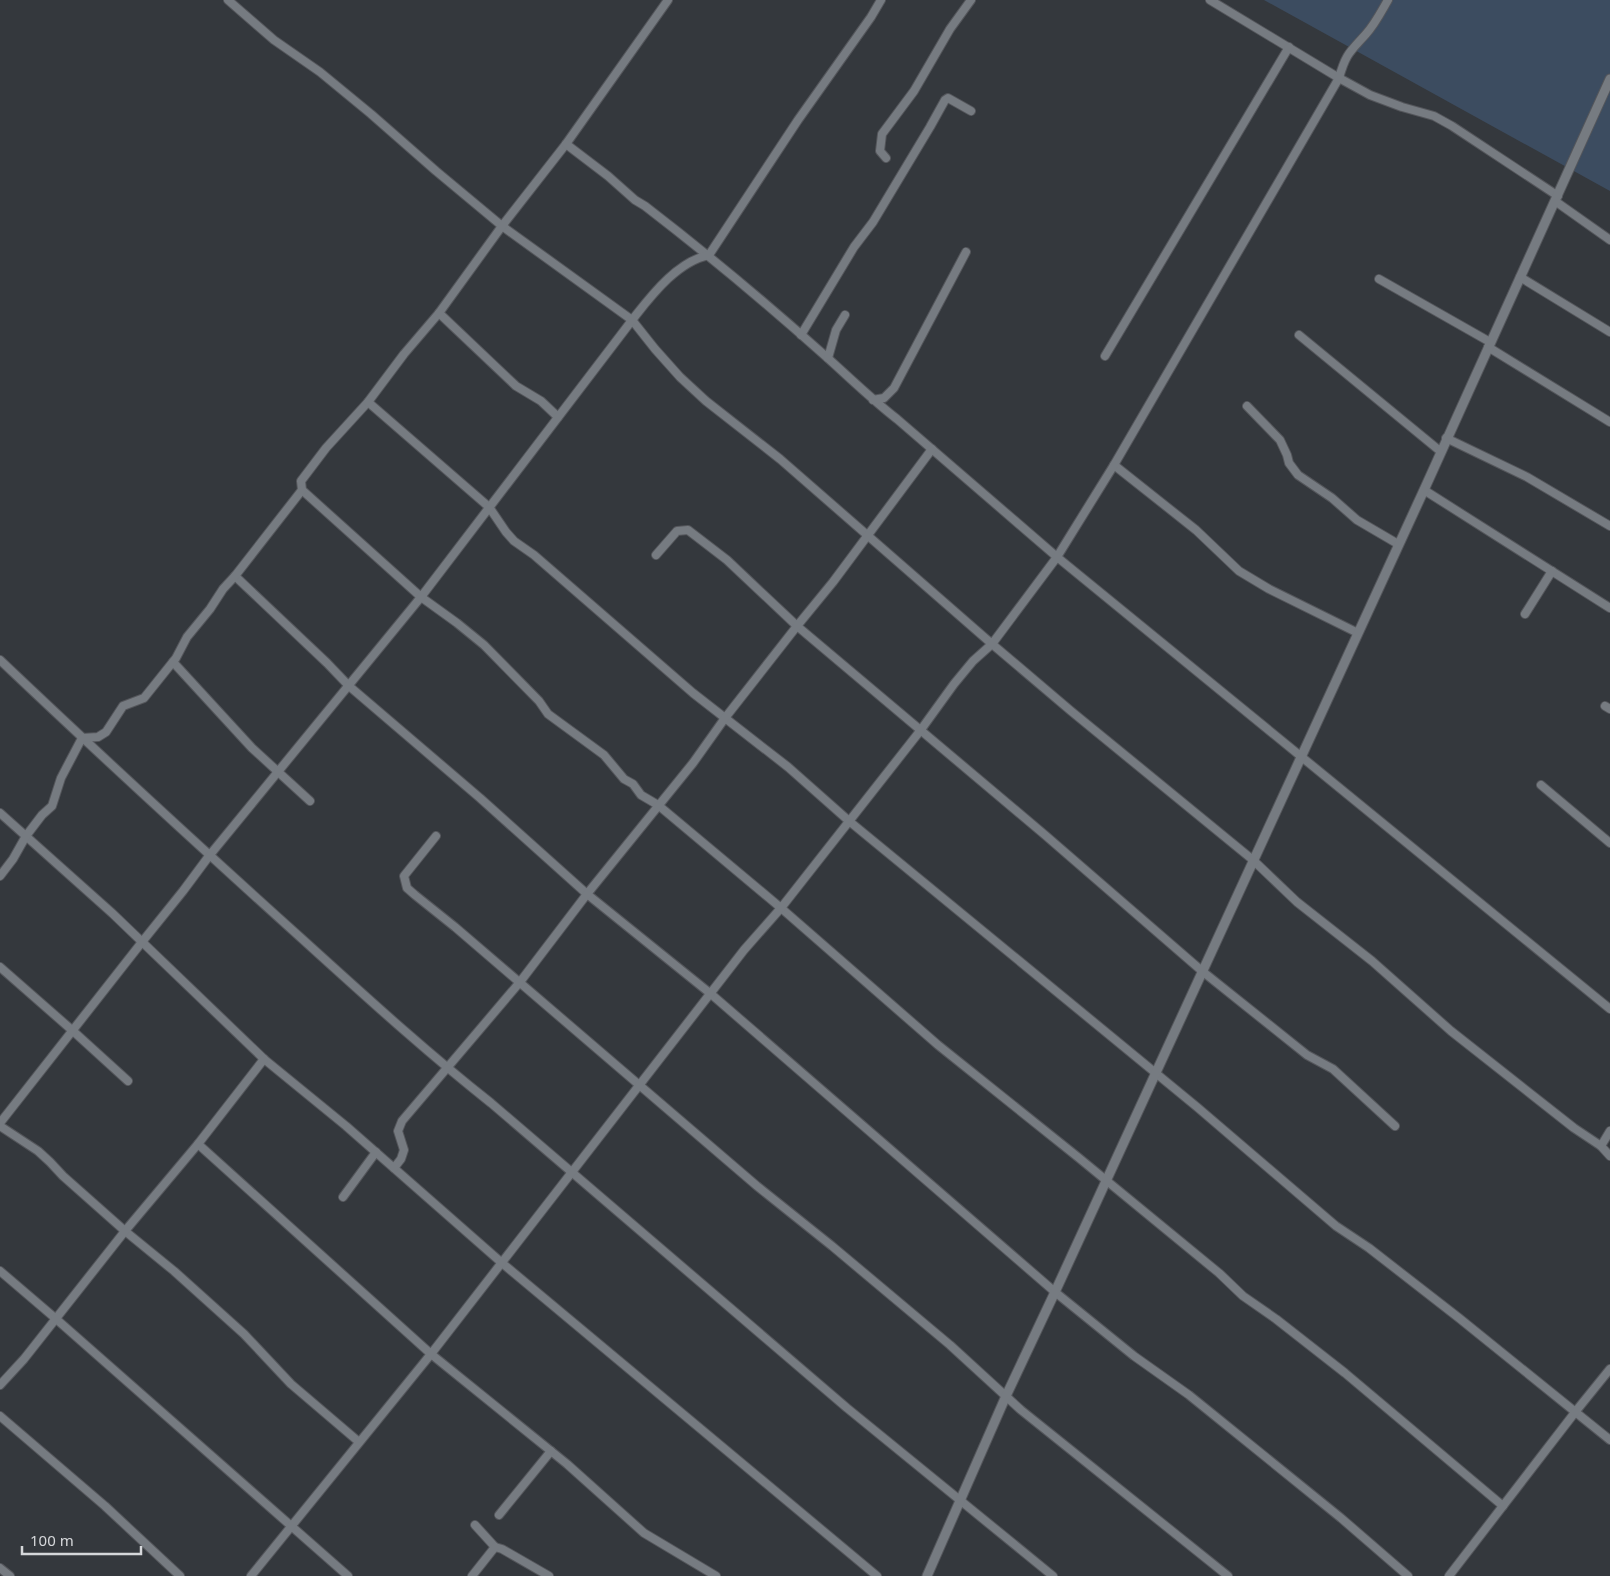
<svg xmlns="http://www.w3.org/2000/svg" width="1610" height="1576" font-family="'Noto Sans',sans-serif">
<style>
.green{fill:#3c4c60}
.lines{fill:none;stroke-linecap:round;stroke-linejoin:round}
.minor-casing{stroke:#54565b;stroke-width:10}
.tertiary-casing{stroke:#54565b;stroke-width:11}
.minor{stroke:#767b81;stroke-width:8}
.tertiary{stroke:#767b81;stroke-width:9}
</style>
<rect width="100%" height="100%" fill="#34383d"/>
<path class="green" d="M1264,0h346v191z"/>
<g class="lines">
<defs>
<g id="minor">
<path d="M228,0l46,40 46,32 51,42 65,57 66,55 130,94 23,29 25,28 26,24 74,58 212,185 79,67 182,149 44,42 75,59 79,70 123,97 27,18 9,10"/>
<path d="M668,0l-102,144 -64,82 -63,87 -35,41 -36,48 -42,46 -25,33 1,9 119,107 36,26 27,22 55,56 9,13 56,41 20,24 9,5 8,11 17,10 123,103 157,137 141,113 140,115 24,23 33,23 69,54 158,133"/>
<path d="M1210,0l129,78 31,17 32,12 32,9 18,10 106,70"/>
<path d="M566,144l42,32 27,24 10,6c61,47 120,96 177,147 25,22 48,45 75,66l160,138 553,452"/>
<path d="M886,158l-6,-7 2,-17 32,-43 36,-62 21,-29"/>
<path d="M1555,201l55,39"/>
<path d="M1520,277l90,55"/>
<path d="M1379,279l111,63"/>
<path d="M439,313l77,73 25,15 17,16"/>
<path d="M801,335l53,-88 19,-25 57,-95 15,-27 3,-2 23,13"/>
<path d="M1299,335l141,116"/>
<path d="M1488,347l122,75"/>
<path d="M1105,356l184,-309"/>
<path d="M828,358l8,-28 9,-15"/>
<path d="M873,400l11,-2 10,-10 72,-136"/>
<path d="M368,402l121,105 17,25 8,9 20,14 159,138 95,74 61,54 348,286 139,119 33,22 90,70 151,122"/>
<path d="M1247,406l33,34 7,15 2,8 9,12 34,23 25,22 41,24"/>
<path d="M1446,438l81,39 83,49"/>
<path d="M1114,465l82,65 43,41 30,18 89,44"/>
<path d="M1424,490l186,118"/>
<path d="M656,555l21,-24 11,-1 39,30 70,66 248,209 157,136 105,84 26,14 62,57"/>
<path d="M235,576l92,87 22,23 131,112 107,96 124,100 344,298 79,64 55,39 152,123 67,58"/>
<path d="M1525,614l27,-43"/>
<path d="M0,660c99,94 199,186 300,277 63,57 125,114 191,166l356,305 206,168"/>
<path d="M173,662l79,86 58,53"/>
<path d="M1605,706l5,3"/>
<path d="M1541,785l69,58"/>
<path d="M0,813l112,100 152,146 82,67 156,137 375,313"/>
<path d="M436,836l-32,40 3,12 8,7 40,32 302,259 75,60 118,99 71,65 207,166"/>
<path d="M0,876l13,-17 13,-23 16,-21 10,-9 9,-28 21,-40 16,-1 8,-5 17,-26 21,-8 32,-40 11,-21 23,-28 13,-20 12,-13 67,-86"/>
<path d="M0,967l73,64 55,50"/>
<path d="M0,1123l142,-181 41,-51 26,-35 212,-259 215,-282c18,-23 43,-54 73,-60l89,-135 73,-103 10,-17"/>
<path d="M0,1126l38,25 12,11 13,14 62,55 49,40 70,63 47,50 68,58"/>
<path d="M198,1144l233,210 136,110 77,69 72,43"/>
<path d="M1601,1146l9,-15"/>
<path d="M394,1168l7,-9 3,-9 -6,-19 4,-10 118,-139 67,-88 106,-131 32,-45 72,-92 36,-44 99,-133"/>
<path d="M343,1197l33,-45"/>
<path d="M0,1271l55,47 293,258"/>
<path d="M0,1385l24,-26 101,-128 73,-87 66,-85"/>
<path d="M0,1416l105,90 75,70"/>
<path d="M499,1515l52,-64"/>
<path d="M475,1525l20,22 7,2 47,27"/>
<path d="M0,1568l10,8"/>
<path d="M251,1576l180,-222 313,-404 37,-42 139,-177 34,-47 19,-23 19,-17 65,-87 57,-92 225,-387c7,-25 11,-26 27,-44 9,-10 15,-22 22,-34"/>
<path d="M472,1576l23,-29"/>
<path d="M1449,1576l127,-165 34,-42"/>
</g>
<path id="tertiary" d="M927,1576l79,-180 49,-104 369,-802 186,-411"/>
</defs>
<use href="#minor" class="minor-casing"/>
<use href="#tertiary" class="tertiary-casing"/>
<use href="#minor" class="minor"/>
<use href="#tertiary" class="tertiary"/>
</g>
<path d="M22 1546v8h119v-8" fill="none" stroke="#d5d7da" stroke-width="2.5"/>
<text x="30" y="1546" font-size="15" fill="#d5d7da" stroke="#34383d" stroke-width="4" paint-order="stroke">100 m</text>
</svg>
